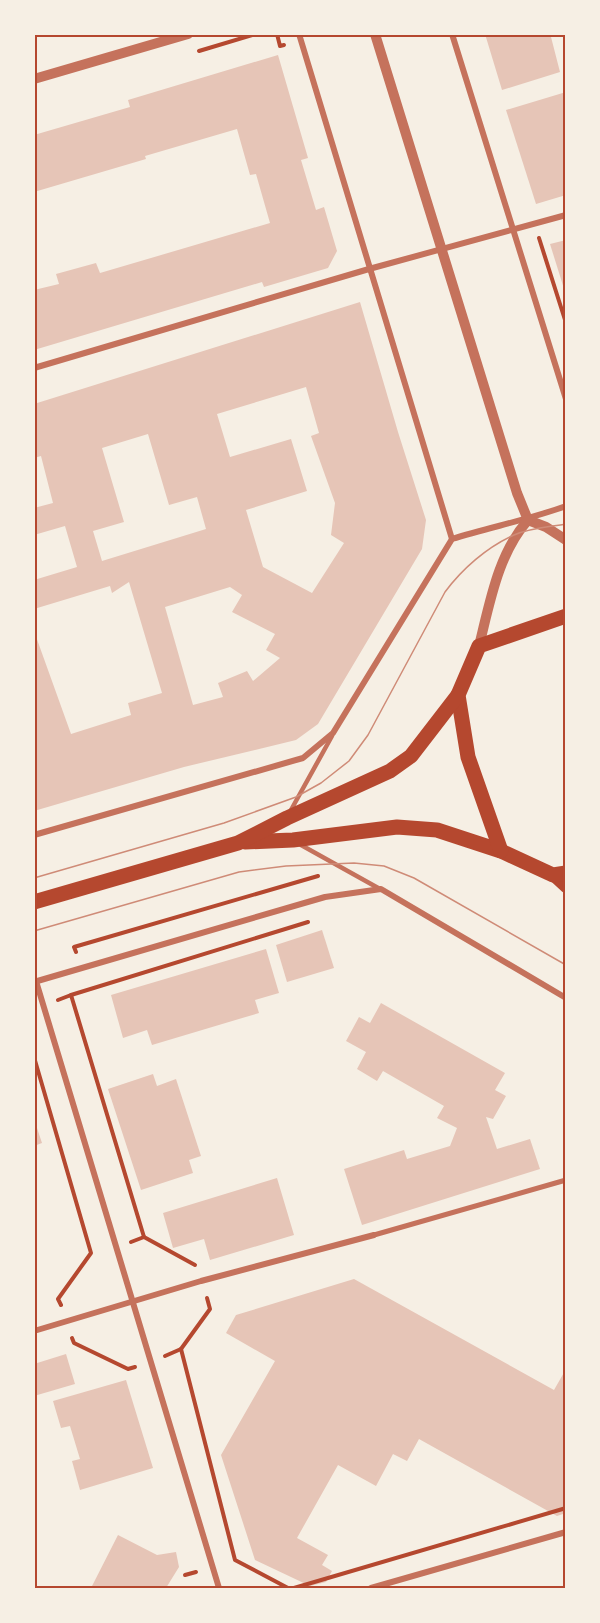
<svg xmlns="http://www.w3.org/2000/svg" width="600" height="1623" font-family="Barlow,sans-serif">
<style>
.building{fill:#e6c5b7;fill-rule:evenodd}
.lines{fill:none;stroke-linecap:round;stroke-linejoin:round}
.path{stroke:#b5482f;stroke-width:4}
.service{stroke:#c5725c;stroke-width:4.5}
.pedestrian{stroke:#c5725c;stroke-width:5}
.minor{stroke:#c5725c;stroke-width:6}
.tertiary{stroke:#c5725c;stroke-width:10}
.secondary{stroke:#b5482f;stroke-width:12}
.primary{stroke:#b5482f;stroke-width:15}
.tram{stroke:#cf8b77;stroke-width:1.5}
.neatline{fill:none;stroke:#b5482f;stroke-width:2}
</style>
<rect width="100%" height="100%" fill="#f6efe4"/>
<g class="building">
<path d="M485,34h71l-5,3 9,35 -58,18z"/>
<path d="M278,55l30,103 -7,2 15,50 8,-3 13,44 -9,17 -64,19 -2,-5 -228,68v-60l25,-6 -3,-10 40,-11 4,10 170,-50 -14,-49 -6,1 -13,-46 -92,27 1,3 -112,33v-57l96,-28 -2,-7z"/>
<path d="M566,92v103l-30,9 -30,-94z"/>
<path d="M566,240v52h-1l-15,-48z"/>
<path d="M360,302l38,130 28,88 -4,29 -104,175 -22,16 -112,27 -150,44v-180l37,103 60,-19 -3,-12 34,-10 -33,-111 -17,11 -2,-7 -76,23v-29l43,-13 -12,-41 -31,9v-27l19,-5 -12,-47 -7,2v-54zM306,387l13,46 -8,3 24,67 -4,32 13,8 -32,50 -49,-26 -17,-57 61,-19 -16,-52 -61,18 -13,-43zM148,434l21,71 28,-8 9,32 -104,32 -9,-30 31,-9 -22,-74zM230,587l12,8 -10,17 43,22 -9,16 14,8 -27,23 -6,-10 -29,12 5,14 -30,8 -28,-98z"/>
<path d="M322,930l12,38 -47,14 -11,-37z"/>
<path d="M266,949l13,44 -24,7 4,13 -107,32 -5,-15 -24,8 -12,-43z"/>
<path d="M381,1003l124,70 -10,17 11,6 -13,23 -7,-2 11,32 33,-10 10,30 -178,56 -18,-56 60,-19 3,9 43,-13 7,-18 -20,-10 7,-12 -61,-35 -6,10 -20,-12 9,-17 -20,-11 13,-24 11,6z"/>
<path d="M153,1074l4,12 19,-7 25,77 -12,4 4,13 -52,17 -33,-101z"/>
<path d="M34,1119l8,24 -8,3z"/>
<path d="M277,1178l17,57 -84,25 -6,-21 -31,9 -10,-35z"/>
<path d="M354,1279l200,111 12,-21v144l-9,3 -138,-77 -12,22 -14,-7 -17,32 -38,-21 -41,73 31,17 -6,10 10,6 -6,11 -16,4 -55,-26 -34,-105 54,-94 -49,-28 10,-18z"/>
<path d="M66,1354l9,30 -41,12v-32z"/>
<path d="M126,1380l27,88 -73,22 -8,-29 8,-2 -10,-33 -9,2 -8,-27z"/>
<path d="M118,1535l39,20 19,-3 3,15 -13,21h-75z"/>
</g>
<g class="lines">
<g class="path">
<path d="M277,34l3,12 4,-1"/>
<path d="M199,51l57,-17"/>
<path d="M539,238l27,85"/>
<path d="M76,952l-2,-5 244,-71"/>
<path d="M71,995l237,-73"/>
<path d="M58,1000l13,-5 73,242 -13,5"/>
<path d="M34,1057l57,196 -33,46 3,6"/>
<path d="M144,1237l51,28"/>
<path d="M72,1338l2,5 54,26 7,-2"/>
<path d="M181,1349l54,211 53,28"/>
<path d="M165,1356l16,-7 29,-40 -3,-11"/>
<path d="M185,1575l11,-3"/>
<path d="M294,1588l272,-80"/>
</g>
<g class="service">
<path d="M291,810l41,-74"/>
<path d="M301,845l79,44"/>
</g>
<path class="pedestrian" d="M374,1235l192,-55"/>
<g class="minor">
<path d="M299,34l153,505"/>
<path d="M452,34l114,365"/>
<path d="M34,368l335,-99 197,-54"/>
<path d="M34,835l269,-77 30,-25 119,-194c38,-12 76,-19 114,-33"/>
<path d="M36,981l183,607"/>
<path d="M34,982l291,-85 56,-8 185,109"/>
<path d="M34,1331l167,-50 173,-46"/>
<path d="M371,1588l195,-56"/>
</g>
<g class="tertiary">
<path d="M375,34l142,459 11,27 18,7 20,13"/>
<path d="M34,79l154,-45"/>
<path d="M479,646c11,-44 19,-92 49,-126"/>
</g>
<path class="secondary" d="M553,875l13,12"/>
<g class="primary">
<path d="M245,842l48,-2 104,-13 40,3 64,21 52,24 13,-2"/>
<path d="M501,851l-33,-94 -10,-62 21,-49 87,-30"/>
<path d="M34,902l204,-59 49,-25 103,-47 21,-15 47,-61"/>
</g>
<g class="tram">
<path d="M34,878l190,-55 72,-26 25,-14 28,-22 19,-26 77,-143c17,-23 42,-45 69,-57 16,-7 35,-8 52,-11"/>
<path d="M34,931l205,-59 47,-6 68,-3 30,3 30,12 152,87"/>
</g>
</g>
<rect width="600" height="1623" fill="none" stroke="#f6efe4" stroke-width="72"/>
<rect x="36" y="36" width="528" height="1551" class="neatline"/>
</svg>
